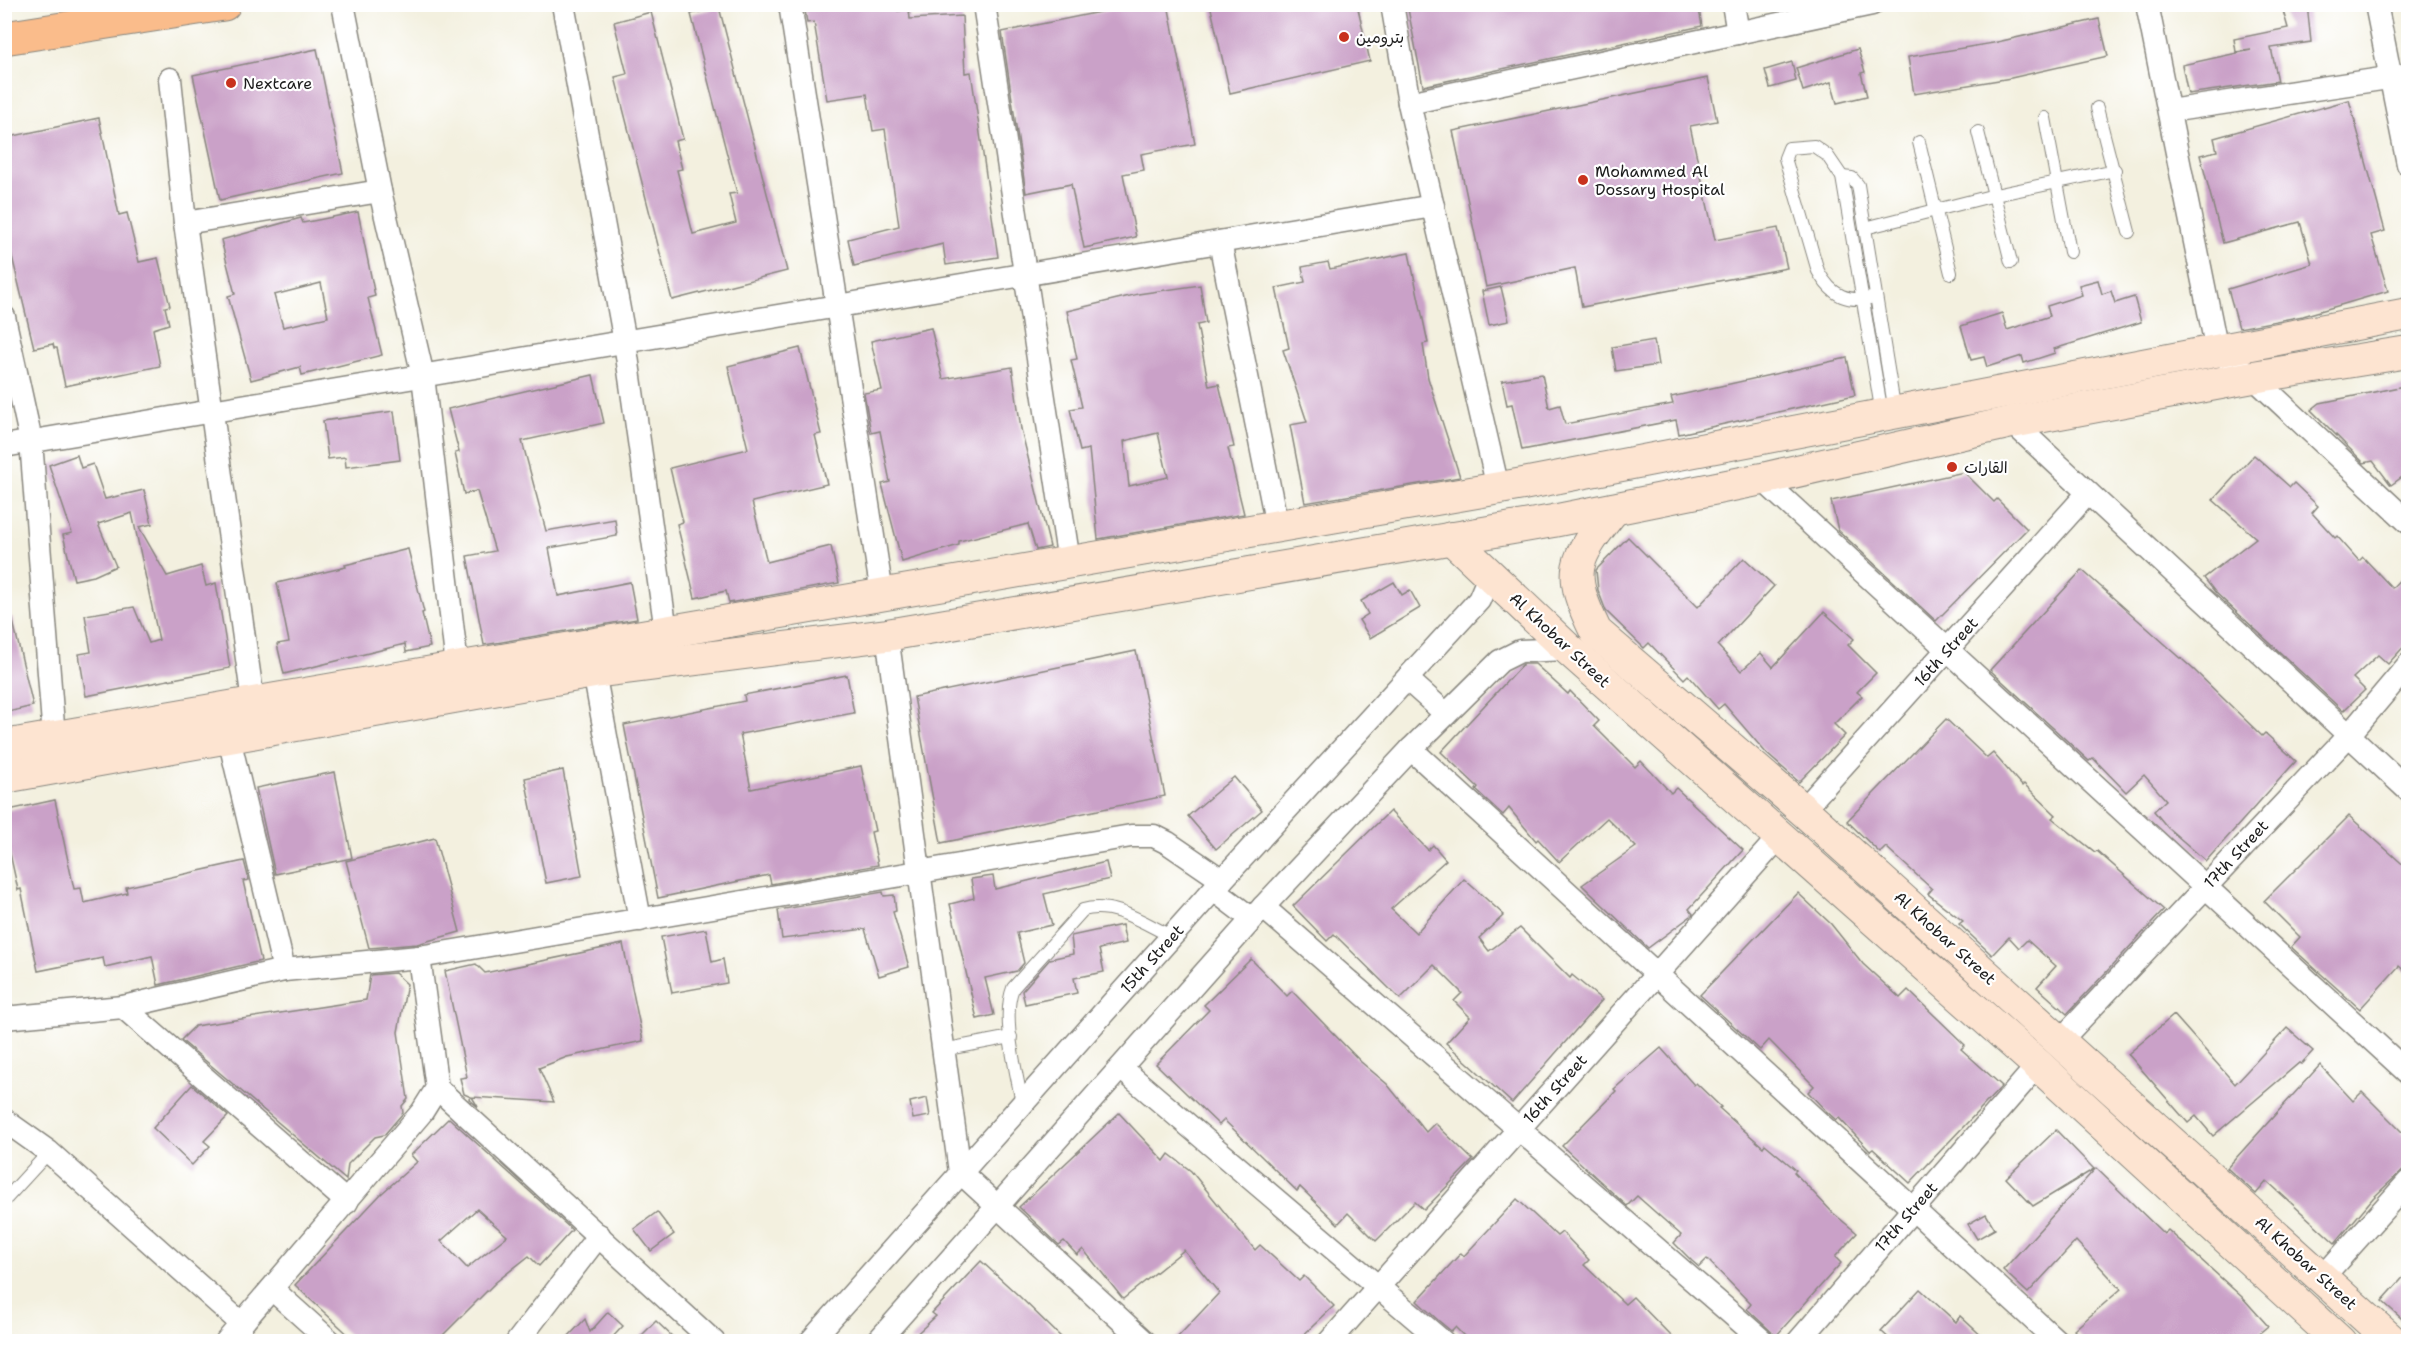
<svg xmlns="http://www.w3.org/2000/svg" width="2413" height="1346" font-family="'Shantell Sans','Playpen Sans Arabic',sans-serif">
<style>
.building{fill:#caa1c8;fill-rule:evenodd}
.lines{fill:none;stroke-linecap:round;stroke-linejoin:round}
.lane-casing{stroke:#88867e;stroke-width:14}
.street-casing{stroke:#88867e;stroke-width:25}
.secondary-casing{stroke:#88867e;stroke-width:34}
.primary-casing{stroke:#88867e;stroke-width:35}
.lane{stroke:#fff;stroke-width:12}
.street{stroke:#fff;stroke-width:22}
.secondary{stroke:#fde4d1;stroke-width:32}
.primary{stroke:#fabc8b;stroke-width:33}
.poi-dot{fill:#c8321e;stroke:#fff;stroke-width:2}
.labels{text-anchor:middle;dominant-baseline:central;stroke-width:4.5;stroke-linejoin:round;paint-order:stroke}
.poi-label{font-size:16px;fill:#1c1c1c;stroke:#fff;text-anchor:start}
.street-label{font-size:16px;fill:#1c1c1c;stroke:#fff}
</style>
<rect width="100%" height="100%" fill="#fff"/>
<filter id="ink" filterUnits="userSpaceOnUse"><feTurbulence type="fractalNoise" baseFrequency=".0167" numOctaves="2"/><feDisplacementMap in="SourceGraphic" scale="12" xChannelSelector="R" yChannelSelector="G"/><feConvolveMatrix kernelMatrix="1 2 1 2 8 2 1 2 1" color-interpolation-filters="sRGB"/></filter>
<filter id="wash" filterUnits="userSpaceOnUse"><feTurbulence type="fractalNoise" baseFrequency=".008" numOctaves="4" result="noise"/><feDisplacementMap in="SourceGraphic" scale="24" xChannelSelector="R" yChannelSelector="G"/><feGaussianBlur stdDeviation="1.35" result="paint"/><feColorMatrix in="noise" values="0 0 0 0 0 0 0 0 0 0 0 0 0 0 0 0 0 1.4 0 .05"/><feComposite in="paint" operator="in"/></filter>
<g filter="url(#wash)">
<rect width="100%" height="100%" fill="#f3f0df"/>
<g id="blocks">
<g class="building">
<path d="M804,4h93l1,7 11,-2 1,10 52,-3 3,57 6,-1 27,185 -52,8 -3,-21 -89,22 -6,-27 51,-13 -14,-97 -12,2 -6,-37 -40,6 -13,-78 -7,1z"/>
<path d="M1139,4h29l27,140 -54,10 3,16 -21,4 13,63 -52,11 -13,-64 -45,9 -24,-161z"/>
<path d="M1210,4h147l13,57 -140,32z"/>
<path d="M1407,4h291l4,22 -279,60z"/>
<path d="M2281,4h26l4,38 -40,6 7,33 -90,13 -6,-29 69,-15 -15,2 -2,-13 54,-11z"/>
<path d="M719,7l68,264 -115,29 -57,-223 12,-3 -13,-52 37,-10 32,127 -8,2 7,28 -5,1 16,64 43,-11 -7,-29 8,-1 -46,-179z"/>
<path d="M2099,19l9,37 -97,22 -97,16 -6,-37 85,-14z"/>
<path d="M317,49l26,124 -123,27 -27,-125z"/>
<path d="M1858,49l7,23 -4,1 6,23 -30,7 -6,-21 -28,9 -7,-23z"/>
<path d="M1792,62l4,19 -26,7 -5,-18z"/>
<path d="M1708,78l9,43 -27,5 25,114 63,-12 9,40 -205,39 -7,-39 -89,19 -33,-156z"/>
<path d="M2349,100l36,131 -14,4 17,56 -85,25 -64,12 -11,-39 84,-25 -12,-42 -77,21 -23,-88 17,-4 -3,-13z"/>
<path d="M99,118l20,97 8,-2 12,49 19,-4 12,48 -5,1 4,17 -16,5 7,37 -95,20 -8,-38h-3l-1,-4 -19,4 -30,-125v-85z"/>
<path d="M358,212l17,84 -7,2 14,57 -80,20 -2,-8 -49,13 -23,-84 7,-2 -14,-54 80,-22 2,5zM321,283l7,34 -45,10 -9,-32z"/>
<path d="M1409,253l19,90 -5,1 5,34 32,99 -155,26 -15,-78 17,-3 -24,-72 6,-2 -13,-60 29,-6 -3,-15 26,-5 2,7z"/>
<path d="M2098,280l4,14 9,-3 4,12 19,-6 7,25 -87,27 1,4 -31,10 -2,-7 -35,11 -3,-10 -13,3 -10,-34 41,-13 5,17 43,-14 -3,-10 35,-11 -3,-10z"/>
<path d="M1200,285l6,38 -9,2 12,61 10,-2 15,63 -6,1 16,66 -146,25 -9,-90 -9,2 -10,-42 12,-2 -11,-47 6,-1 -10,-48 71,-17zM1158,433l10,44 -39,9 -5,-45z"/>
<path d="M1501,287l8,34 -20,4 -7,-34z"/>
<path d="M931,328l12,51 69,-12 9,62 29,118 -14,3 -8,-26 -69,17v4l-57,17 -20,-78 8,-2 -10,-51 -9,2 -7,-40 18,-3 -11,-49z"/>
<path d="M1654,340l4,25 -42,6 -4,-24z"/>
<path d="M800,348l21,86 -6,1 12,49 -75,18 15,60 64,-16 8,37 -110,20 -3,-12 -31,7 -18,-74 6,-2 -13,-54 78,-19 -20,-83z"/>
<path d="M1847,358l8,37 -176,39 -3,-14 -154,30 -10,-46 -5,1 -5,-24 40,-7 7,34 11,-3 5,19 108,-20 -2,-7z"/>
<path d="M593,375l11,48 -82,18 24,90 69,-12 2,17 -68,12 9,48 72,-14 7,37 -153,26 -17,-89 28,-5 -18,-60 -13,3 -9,-41 4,-1 -11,-43z"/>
<path d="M2409,385v87l-18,13 -18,-24 -9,2 -53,-53 9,-7z"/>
<path d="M394,411l6,49 -54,7 -1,-10 -17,2 -5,-38z"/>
<path d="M77,455l4,13 12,-4 12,35 39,-9 8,34 -13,3 28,49 34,-10 5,20 10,-3 14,85 -144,28 -7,-42 12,-2 -6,-37 49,-8 15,36 10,-3 -27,-127 -34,11 18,42 -22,10 -20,4 -11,-45 9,-2 -23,-68z"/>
<path d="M2254,455l36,32 4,-4 24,23 -6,7 23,25 2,-2 22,25 4,-4 29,31 17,-18v71l-21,23 -10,-9 -25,23 12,12 -22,21 -128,-119 -11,-14 52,-40 -43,-38z"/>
<path d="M1964,472l30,30 3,-3 30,30 -91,92 -98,-91 -7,-29z"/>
<path d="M1628,537l70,70 46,-49 30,28 -56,60 23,25 20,-18 12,14 51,-55 30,27 -6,6 28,28 -19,19 5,4 -28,28 11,11 -46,47 -32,-28 -43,-50 -6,5 -30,-34 -4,4 -35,-36 -5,5 -38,-37 -8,-21 -2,-20z"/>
<path d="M408,549l16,63 -2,1 8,34 -24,5 -1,-8 -121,30 -7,-30 12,-2 -12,-59 69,-16 -1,-2z"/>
<path d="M2082,570l111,99 69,67 3,-3 31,28 -90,100 -38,-33 -14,-17 12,-11 -22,-25 -18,17 -33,-34 -4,3 -99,-91z"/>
<path d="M1394,582l8,13 8,-5 10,18 -50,30 -11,-18 9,-6 -7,-13z"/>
<path d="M4,617h8l21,89 -29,7z"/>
<path d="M1136,651l29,145 -224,47 -27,-146z"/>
<path d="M1523,664h12l33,30 2,-3 29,30 -5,5 41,41 6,-6 30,32 5,-5 67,62 -54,59 4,5 -2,2 -43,32 -66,-63 54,-38 -29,-29 -48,44 -21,-23 -2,2 -27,-33 -6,7 -27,-25 2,-3 -37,-35z"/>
<path d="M847,675l7,38 -114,21 11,55 110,-23 14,65 -4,1 7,33 -107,19 -2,-9 -111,23 -34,-173 121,-24 -1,-6z"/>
<path d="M1946,719l41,39 6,-5 29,33 2,-2 32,31 -4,3 43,34 2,-1 67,59 -97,104 -30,-27 19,-21 -29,-26 -8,8 -10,-11 -17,18 -33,-31 4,-3 -35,-27 4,-5 -46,-42 -6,6 -33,-32z"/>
<path d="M563,770l19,106 -36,7 -21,-105z"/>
<path d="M335,772l17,86 -77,16 -19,-86z"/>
<path d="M1234,777l28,33 -46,39 -28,-33z"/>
<path d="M55,800l19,89 7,-1 3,15 43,-10 -1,-6 118,-26 5,19 -6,1 18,80 -103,24 -6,-29 -47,11 -2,-9 -65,13 -17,-82 -3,1 -14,-64v-15z"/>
<path d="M1390,811l38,39 5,-5 13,15 -55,49 25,24 48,-54 40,36 -25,23 10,13 31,-23 50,50 2,-3 30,25 -90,103 -66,-60 24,-26 -16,-16 8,-8 -28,-28 -34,34 -66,-65 -7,7 -34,-35z"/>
<path d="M2349,816l60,54v105l-10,-9 -39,43 -69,-62 9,-10 -36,-36z"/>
<path d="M435,838l25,94 -43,12 -48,4 -23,-87z"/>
<path d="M1106,862l4,17 -66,15 8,31 -35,8 7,30 -7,8 -32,7 9,37 -17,4 -27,-115 24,-6 -3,-19 22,-3 2,13z"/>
<path d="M883,892l1,4 10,-1 2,16 -3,1 16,55 -30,9 -14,-47 -83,10 -4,-29z"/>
<path d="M1798,893l33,31 32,40 37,34 8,-8 57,55 -4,4 41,37 -92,97 -37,-34 -3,2 -31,-33 -3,2 -11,-10 -17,-18 6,-6 -45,-46 -9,10 -60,-55z"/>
<path d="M1122,925l4,18 -27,6 5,23 -30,6 3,15 -52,11 -3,-13 28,-32 23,-5 -2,-18z"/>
<path d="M706,929l6,33 11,-3 4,24 -55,10 -11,-56z"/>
<path d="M623,944l20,97 -76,16 -28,11 15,34 -82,-5 6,10 -9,-8 2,-2 -7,-3 -4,-16 7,-1 -22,-106 31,-7 9,9z"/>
<path d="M1251,959l36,37 5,-5 69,71 26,22 39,48 9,-9 38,37 -49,50 -9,-8 -39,39 -28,-28 -10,11 -38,-37 -3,4 -73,-71 -5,5 -63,-61 53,-54 -5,-5z"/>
<path d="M395,973l12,11 -9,48 10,67 -6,7 1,7 -19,22 -9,2 -27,27 -2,16 -165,-140 14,-14 171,-26 4,-25z"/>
<path d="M2174,1015l61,69 52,-56 26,23 -12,13 -2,-1 -86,73 -17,-20 -8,7 -60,-69z"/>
<path d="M1661,1048l33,37 2,-2 25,24 -2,1 44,39 2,-3 31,26 -2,2 39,41 24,20 -22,24 6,6 -65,73 -29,-27 4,-5 -44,-45 -8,8 -7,-6 -18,-18 7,-8 -44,-39 -10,10 -65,-60 54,-55 -2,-2z"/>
<path d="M2320,1065l33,36 9,-9 47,47v25l-36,34 -38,45 -68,-62 -11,13 -29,-26z"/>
<path d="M192,1085l36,31 -24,25 6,5 -18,19 -39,-37z"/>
<path d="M927,1098l3,18 -17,3 -3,-17z"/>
<path d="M1119,1113l45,48 5,-7 22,17 64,79 5,-5 39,36 5,-5 30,30 -37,35h-123l45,-48 -35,-43 -61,49 -40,-50 -6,6 -13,-14 -5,4 -40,-38z"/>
<path d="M449,1118l123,112 -33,36 -10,-10 -33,26 -59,59h-82l-60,-56 86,-91 36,-32 -6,-7zM477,1209l30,27 -40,32 -26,-27z"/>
<path d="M2056,1130l38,39 -61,37 -27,-28z"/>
<path d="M2096,1168l68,66 4,-4 74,67 26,29 -18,15h-167l-9,-11 47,-41 -45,-48 -48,52 -25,-23z"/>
<path d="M1517,1199l40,37 5,-4 27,28 -5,5 41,39 8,-7 43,44h-207l-14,-14 -4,4 -12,-10 -22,-20 44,-48 3,3z"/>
<path d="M657,1212l17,22 -23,17 -17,-22z"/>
<path d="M1986,1214l9,15 -18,10 -9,-15z"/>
<path d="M981,1261l37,34 47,46h-156l27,-25 -4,-3z"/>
<path d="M2409,1271v54l-27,-24z"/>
<path d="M1920,1289l36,33 4,-6 27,25h-95l-11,-10z"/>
<path d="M608,1312l15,14 -14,15h-45l21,-22 5,13z"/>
<path d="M656,1321l21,20h-41z"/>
</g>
</g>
</g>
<g filter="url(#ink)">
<use href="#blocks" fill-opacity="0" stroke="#88867e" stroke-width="1.5"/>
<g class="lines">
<defs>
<g id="lane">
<path d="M2097,108l32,124"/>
<path d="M2045,118l25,134"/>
<path d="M1978,132l33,130"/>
<path d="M1919,142l32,131"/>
<path d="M1842,177l10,1 6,7 37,227"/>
<path d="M1865,228l130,-33 120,-25"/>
<path d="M1876,297c-28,6 -44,0 -58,-26l-33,-113 4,-10 25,-2 13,9 15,22 40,237"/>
<path d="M943,1050l68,-13"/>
<path d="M1022,1104c-5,-32 -21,-86 -9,-116l70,-78c31,-9 62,14 90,27"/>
<path d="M4,1201l45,-49"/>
</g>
<g id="street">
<path d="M343,4l37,187 43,185 34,290"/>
<path d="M563,4l62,338 41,289"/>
<path d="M790,4l92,590"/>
<path d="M984,4l85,558"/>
<path d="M1392,4l17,99 89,385"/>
<path d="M1733,4l5,29"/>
<path d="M2147,4l70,347 36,26 155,145"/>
<path d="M2376,4l32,160"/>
<path d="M170,79l15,144 68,478"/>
<path d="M1409,103l463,-99"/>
<path d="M2169,111l239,-36"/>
<path d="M185,223l195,-32"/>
<path d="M1220,242l57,284"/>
<path d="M4,317l27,124 23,297"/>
<path d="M2012,422l396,368"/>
<path d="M4,446l1429,-240"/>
<path d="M1762,479l646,594"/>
<path d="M887,635l73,537 185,170"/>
<path d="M594,672l46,248"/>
<path d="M1407,679l39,35"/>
<path d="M229,738l55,232"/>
<path d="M1411,749l647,593"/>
<path d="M1803,810l285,-317"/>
<path d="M1214,890l38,29"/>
<path d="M1263,907l501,435"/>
<path d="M123,1007l224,195"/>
<path d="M4,1018l119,-11 161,-37 135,-13 712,-121h23l14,7 54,37"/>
<path d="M2060,1041l289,-306 59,-70"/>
<path d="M1121,1068l322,274"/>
<path d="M437,1088l277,254"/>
<path d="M4,1120l45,32 193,172"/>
<path d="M2322,1278l86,-96"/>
<path d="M272,1289l59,53"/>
<path d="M226,1342l196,-230 15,-24 -18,-131"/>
<path d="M517,1342l82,-107"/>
<path d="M810,1342l412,-462 257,-280 11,-26"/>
<path d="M877,1342l386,-435 148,-158 89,-88 20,-10 48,-2"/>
<path d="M1329,1342l451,-506"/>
<path d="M1798,1342l240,-277"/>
</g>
<g id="secondary">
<path d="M1614,509c-41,51 -48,62 -18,123l207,178 590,532"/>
<path d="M1451,538l117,111 470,416 302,277"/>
<path d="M4,746l1519,-262 885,-170"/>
<path d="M4,777l590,-105 293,-37 666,-114 209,-42 250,-57 241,-45 155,-25"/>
</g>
<path id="primary" d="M4,38l220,-34"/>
</defs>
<use href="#lane" class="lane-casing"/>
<use href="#street" class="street-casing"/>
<use href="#secondary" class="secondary-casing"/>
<use href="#primary" class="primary-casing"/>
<use href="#lane" class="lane"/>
<use href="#street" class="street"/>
<use href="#secondary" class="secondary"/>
<use href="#primary" class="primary"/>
</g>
</g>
<g class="poi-dot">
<circle cx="1344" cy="37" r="6"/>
<circle cx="231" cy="83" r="6"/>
<circle cx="1583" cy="180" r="6"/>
<circle cx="1952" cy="467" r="6"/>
</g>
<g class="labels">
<g class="poi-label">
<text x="1356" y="37">بترومين</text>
<text x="243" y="83">Nextcare</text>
<text x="1595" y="171">Mohammed Al<tspan x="1595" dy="18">Dossary Hospital</tspan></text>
<text x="1964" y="467">القارات</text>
</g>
<g class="street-label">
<text transform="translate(1560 640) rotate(43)">Al Khobar Street</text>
<text transform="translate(1946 652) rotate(-48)">16th Street</text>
<text transform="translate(2236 854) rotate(-47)">17th Street</text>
<text transform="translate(1945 938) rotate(42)">Al Khobar Street</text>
<text transform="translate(1152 959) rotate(-48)">15th Street</text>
<text transform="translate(1555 1089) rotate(-48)">16th Street</text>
<text transform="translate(1906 1217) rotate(-49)">17th Street</text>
<text transform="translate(2306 1263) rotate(42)">Al Khobar Street</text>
</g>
</g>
<rect width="2413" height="1346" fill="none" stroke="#fff" stroke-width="24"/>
</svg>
